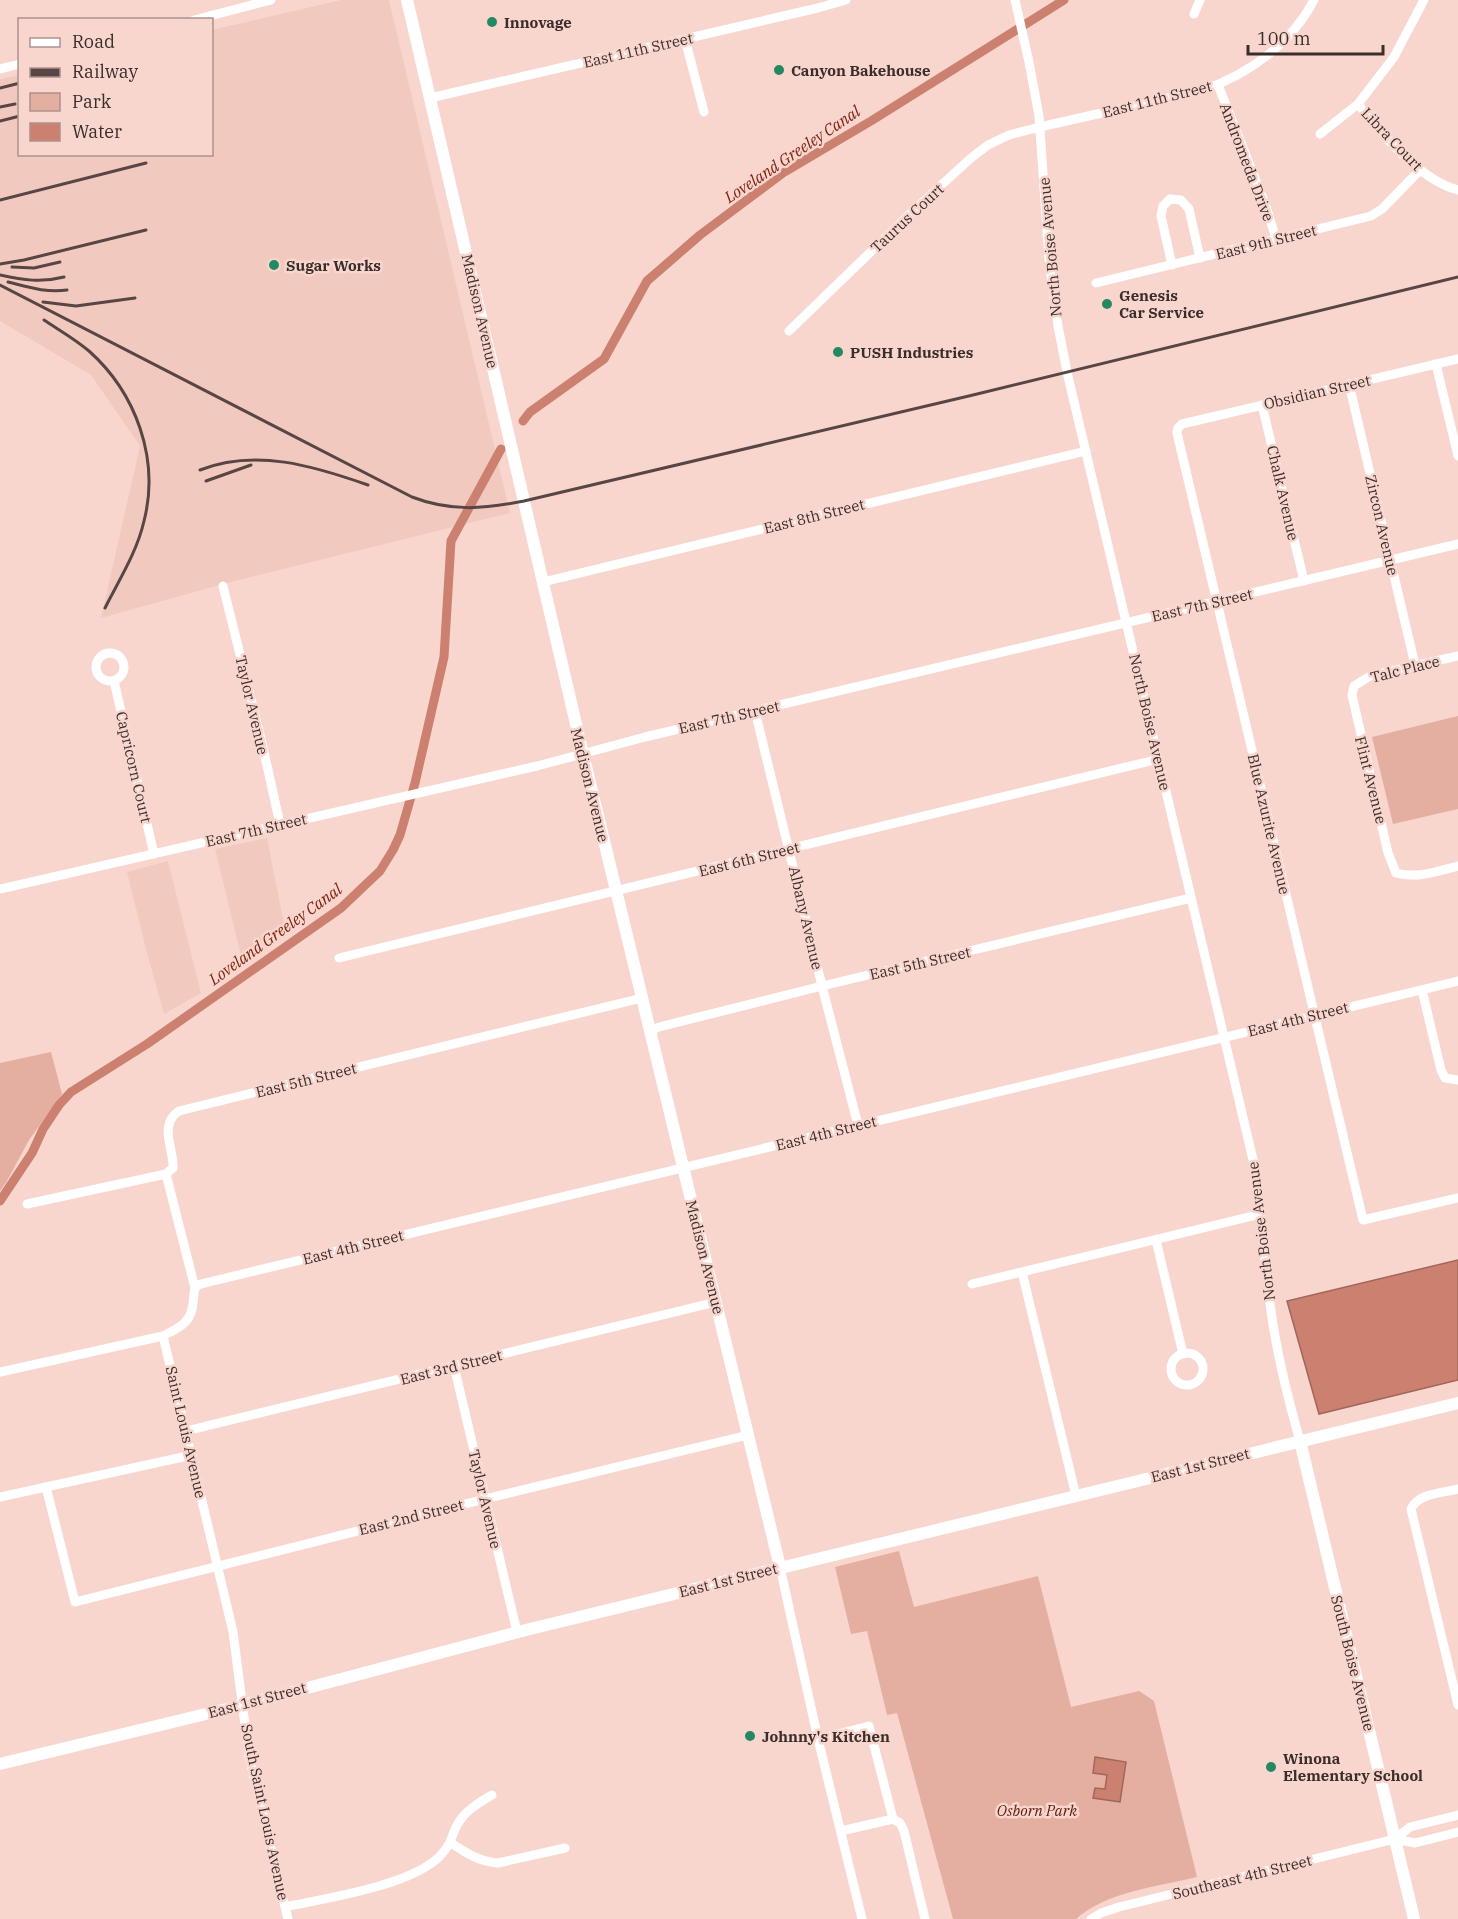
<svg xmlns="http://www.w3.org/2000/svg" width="1458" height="1919" font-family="'IBM Plex Serif',serif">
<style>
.built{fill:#f2c9bf}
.green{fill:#e4aea1}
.water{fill:#cc806f;stroke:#a0675a;stroke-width:1.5}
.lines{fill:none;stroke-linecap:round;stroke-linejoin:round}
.canal{stroke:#cc806f;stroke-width:9}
.minor{stroke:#fff;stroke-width:9}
.major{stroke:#fff;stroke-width:12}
.rail{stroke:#574643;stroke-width:3}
.poi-dot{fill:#248963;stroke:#f8d6ce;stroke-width:2}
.labels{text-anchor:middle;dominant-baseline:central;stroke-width:5;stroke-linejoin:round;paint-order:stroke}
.poi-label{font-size:15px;font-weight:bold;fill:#3a2d2a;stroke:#f8d6ce;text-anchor:start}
.street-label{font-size:15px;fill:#3a2d2a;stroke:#f8d6ce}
.park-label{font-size:15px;font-style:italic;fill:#5f1a0b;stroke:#f8d6ce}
.water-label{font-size:16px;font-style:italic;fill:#7e230f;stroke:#f8d6ce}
</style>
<rect width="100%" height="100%" fill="#f8d6ce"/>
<g class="built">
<path d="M341,0h48l121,513 -283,70 -126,35 39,-172 -49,-71 -91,-54v-242l19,-4 1,79h192v-124z"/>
<path d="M267,838l19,96 -43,30 -28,-115z"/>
<path d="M168,861l33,132 -37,21 -17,-61 -20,-81z"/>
</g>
<g class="green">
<path d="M1458,716v93l-65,15 -21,-87z"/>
<path d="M51,1052l11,42 -33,46 -22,41 -7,10v-128z"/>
<path d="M899,1551l15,56 124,-31 33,131 68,-16 15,10 43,176c-40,10 -89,14 -121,42h-123l-56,-206 -10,2 -20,-84 -16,3 -16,-67z"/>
</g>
<g class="water">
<path d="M1458,1260v120l-139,34 -32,-113z"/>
<path d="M1095,1757l31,5 -6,40 -27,-4 2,-10 10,1 2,-14 -14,-2z"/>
</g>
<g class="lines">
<g class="canal">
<path d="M523,421l7,-9 74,-53 43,-78 53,-46 83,-62 88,-52 193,-121"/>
<path d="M0,1201l32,-48 11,-24 16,-24 12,-13 76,-48 194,-136 39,-37 13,-21 7,-15 15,-52 29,-126 7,-116 50,-92"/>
</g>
<g class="minor">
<path d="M1015,0l14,62 10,54 10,144 9,66 9,46 187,792c8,49 10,98 17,147 6,44 17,88 29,130"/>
<path d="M1194,14l6,-14"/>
<path d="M194,20l77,-20"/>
<path d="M685,39l19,73"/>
<path d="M0,69l20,-5"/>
<path d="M1218,85l48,121 10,33"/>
<path d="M430,98l388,-90 28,-8"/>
<path d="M1358,104c24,31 62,76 100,86"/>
<path d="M1320,134l38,-30 36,-47 30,-57"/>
<path d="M1172,265l-11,-49 2,-10 7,-7 11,1 8,9 11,49"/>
<path d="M1096,283l275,-67 11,-7 38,-39"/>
<path d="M789,331l125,-121 57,-52 17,-13 21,-10 31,-8 163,-37c46,-16 88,-46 111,-90"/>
<path d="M1458,359l-276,65 -4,4 -1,5 186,787 95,-22"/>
<path d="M1436,364l22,92"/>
<path d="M1349,384l66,281"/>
<path d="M1262,405l42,176"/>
<path d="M543,582l543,-131"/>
<path d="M223,586l39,157 18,81"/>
<circle cx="110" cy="667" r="14"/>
<path d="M1458,656l-88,20 -16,10 -2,9 36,158 8,20c21,6 42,-2 62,-7"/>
<path d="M114,681l40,173"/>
<path d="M755,711l67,275 36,139"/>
<path d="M0,889l537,-123 108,-29 813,-193"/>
<path d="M339,958l820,-199"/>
<path d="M1422,990l19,80 4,8 13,2"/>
<path d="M650,1031l9,-4 163,-41 369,-88"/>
<path d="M27,1204l139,-30 7,-6c1,-20 -15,-43 6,-57l463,-113"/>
<path d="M1156,1240l27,114"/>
<path d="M1022,1272l54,224"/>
<path d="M972,1284l289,-70"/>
<path d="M195,1288l3,-3 7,-2 1253,-302"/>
<path d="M163,1336l70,296 16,124 39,163"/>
<circle cx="1187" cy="1369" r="16"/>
<path d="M454,1366l63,266"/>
<path d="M0,1372l163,-36c13,-7 26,-12 29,-27 2,-7 1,-14 3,-21l-29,-114"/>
<path d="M186,1431l530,-129"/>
<path d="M46,1487l29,115 410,-103 263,-64"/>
<path d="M1458,1489c-15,4 -40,4 -47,20l47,196"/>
<path d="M0,1497l192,-42"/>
<path d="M780,1567l38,172 44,180"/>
<path d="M818,1739l51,-13 24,93"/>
<path d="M893,1819l7,4 4,8 21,88"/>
<path d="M841,1831l52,-12"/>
<path d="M1395,1839l20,4 43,-11"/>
<path d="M451,1843c15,10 29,19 47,20l67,-15"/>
<path d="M285,1907c42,-9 124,-21 154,-50 13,-13 11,-18 18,-32 8,-14 21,-22 35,-30"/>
<path d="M1091,1919l10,-6 18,-6 276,-68 15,-12 48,-12"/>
</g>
<g class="major">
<path d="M407,0l176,754 197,813"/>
<path d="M1300,1441l114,478"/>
<path d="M0,1764l243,-59 283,-75 932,-227"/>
</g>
<g class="rail">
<path d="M0,88l20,-5"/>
<path d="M0,107l15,-3"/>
<path d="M0,121l20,-5"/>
<path d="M0,200l146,-37"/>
<path d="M0,264l24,-4 122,-30"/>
<path d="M12,267l22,1 26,-6"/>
<path d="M0,275c23,5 41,8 64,2"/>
<path d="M8,282c20,5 38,11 59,8"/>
<path d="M0,285l412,212c39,15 72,12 112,4l449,-106 485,-118"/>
<path d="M43,302l33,4 59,-8"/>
<path d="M44,320c15,10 31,19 45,31 47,42 71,108 55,170 -7,31 -25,59 -39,87"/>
<path d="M200,470c55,-22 114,-4 168,15"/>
<path d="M206,481l45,-16"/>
</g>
</g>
<g class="poi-dot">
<circle cx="492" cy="22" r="6"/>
<circle cx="779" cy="70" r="6"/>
<circle cx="274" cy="265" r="6"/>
<circle cx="1107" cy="304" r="6"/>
<circle cx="838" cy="352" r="6"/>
<circle cx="750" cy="1736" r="6"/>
<circle cx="1271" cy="1767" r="6"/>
</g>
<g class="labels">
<g class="poi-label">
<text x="504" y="22">Innovage</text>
<text x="791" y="70">Canyon Bakehouse</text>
<text x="286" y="265">Sugar Works</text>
<text x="1119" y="295">Genesis<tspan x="1119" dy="17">Car Service</tspan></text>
<text x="850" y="352">PUSH Industries</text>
<text x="762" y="1736">Johnny's Kitchen</text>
<text x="1283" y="1758">Winona<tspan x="1283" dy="17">Elementary School</tspan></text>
</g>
<g class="street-label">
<text transform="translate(638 50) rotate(-13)">East 11th Street</text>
<text transform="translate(1157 99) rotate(-14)">East 11th Street</text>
<text transform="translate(1392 139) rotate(46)">Libra Court</text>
<text transform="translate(1247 162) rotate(69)">Andromeda Drive</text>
<text transform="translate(907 218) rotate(-43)">Taurus Court</text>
<text transform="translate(1266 242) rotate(-14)">East 9th Street</text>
<text transform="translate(1050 247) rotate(-95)">North Boise Avenue</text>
<text transform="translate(480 311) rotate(77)">Madison Avenue</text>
<text transform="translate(1317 392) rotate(-13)">Obsidian Street</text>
<text transform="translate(1283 493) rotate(77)">Chalk Avenue</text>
<text transform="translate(814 516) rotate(-14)">East 8th Street</text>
<text transform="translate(1382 525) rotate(77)">Zircon Avenue</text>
<text transform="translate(1202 605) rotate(-13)">East 7th Street</text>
<text transform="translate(1405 669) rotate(-14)">Talc Place</text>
<text transform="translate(252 705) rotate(77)">Taylor Avenue</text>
<text transform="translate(729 717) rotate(-13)">East 7th Street</text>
<text transform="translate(1150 722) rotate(77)">North Boise Avenue</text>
<text transform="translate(134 767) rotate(77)">Capricorn Court</text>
<text transform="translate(1371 780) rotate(76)">Flint Avenue</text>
<text transform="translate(590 785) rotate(76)">Madison Avenue</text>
<text transform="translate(1269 824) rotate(77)">Blue Azurite Avenue</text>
<text transform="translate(256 830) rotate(-13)">East 7th Street</text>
<text transform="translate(749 859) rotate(-14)">East 6th Street</text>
<text transform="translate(806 918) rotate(77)">Albany Avenue</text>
<text transform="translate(920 963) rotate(-13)">East 5th Street</text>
<text transform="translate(1298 1019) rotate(-14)">East 4th Street</text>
<text transform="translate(306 1080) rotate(-14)">East 5th Street</text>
<text transform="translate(826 1133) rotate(-14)">East 4th Street</text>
<text transform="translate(1261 1231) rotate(-97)">North Boise Avenue</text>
<text transform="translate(353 1247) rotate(-14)">East 4th Street</text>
<text transform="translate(705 1257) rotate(76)">Madison Avenue</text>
<text transform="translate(451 1367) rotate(-14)">East 3rd Street</text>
<text transform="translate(186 1432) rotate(77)">Saint Louis Avenue</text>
<text transform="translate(1200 1465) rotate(-14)">East 1st Street</text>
<text transform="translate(485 1499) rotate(77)">Taylor Avenue</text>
<text transform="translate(411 1517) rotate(-14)">East 2nd Street</text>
<text transform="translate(728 1580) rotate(-14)">East 1st Street</text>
<text transform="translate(1353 1663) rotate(76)">South Boise Avenue</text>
<text transform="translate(257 1700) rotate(-15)">East 1st Street</text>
<text transform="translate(265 1812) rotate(78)">South Saint Louis Avenue</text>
<text transform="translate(1242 1877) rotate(-14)">Southeast 4th Street</text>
</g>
<g class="park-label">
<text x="1037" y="1810">Osborn Park</text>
</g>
<g class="water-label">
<text transform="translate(792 154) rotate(-34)">Loveland Greeley Canal</text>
<text transform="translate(275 934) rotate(-36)">Loveland Greeley Canal</text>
</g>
</g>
<rect x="18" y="18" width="195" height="138" fill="#f8d6ce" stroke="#ac928c" stroke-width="1.5"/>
<rect x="30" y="38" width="30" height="9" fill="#ffffff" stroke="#ac928c" stroke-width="1.5"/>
<text x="72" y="48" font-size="18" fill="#3a2d2a">Road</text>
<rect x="30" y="68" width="30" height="9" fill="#574643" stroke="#ac928c" stroke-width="1.5"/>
<text x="72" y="78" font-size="18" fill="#3a2d2a">Railway</text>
<rect x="30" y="93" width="30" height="18" fill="#e4aea1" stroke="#ac928c" stroke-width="1.5"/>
<text x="72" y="108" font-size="18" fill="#3a2d2a">Park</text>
<rect x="30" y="123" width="30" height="18" fill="#cc806f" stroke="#ac928c" stroke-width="1.5"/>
<text x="72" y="138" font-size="18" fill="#3a2d2a">Water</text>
<path d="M1248 45v9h135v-9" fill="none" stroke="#3a2d2a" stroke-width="3"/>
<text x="1257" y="45" font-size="18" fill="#3a2d2a" stroke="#f8d6ce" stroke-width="4.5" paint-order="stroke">100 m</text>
</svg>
